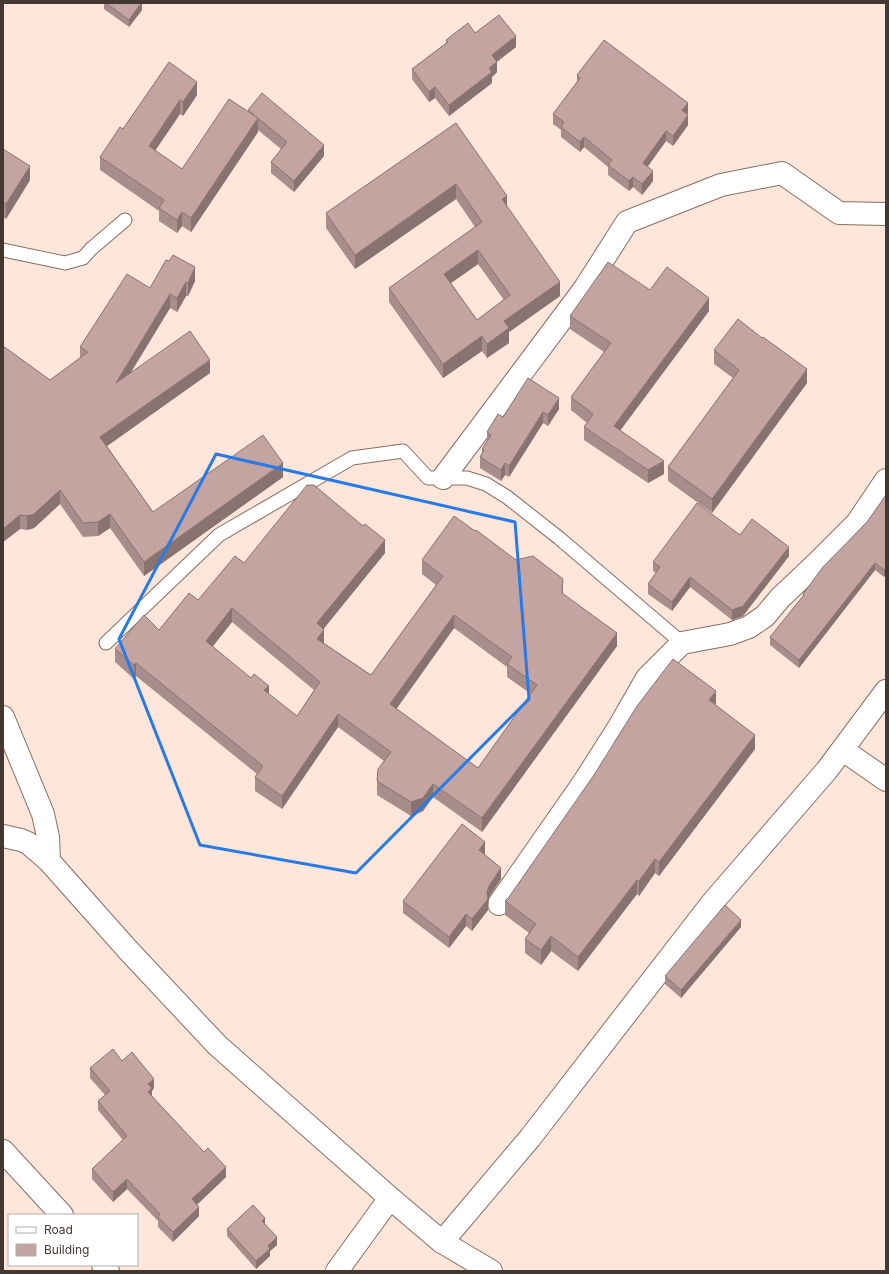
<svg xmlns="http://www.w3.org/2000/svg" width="889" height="1274" font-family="Inter,sans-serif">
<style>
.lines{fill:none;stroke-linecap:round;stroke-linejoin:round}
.lane-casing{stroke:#896e62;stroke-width:15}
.street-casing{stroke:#896e62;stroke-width:24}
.lane{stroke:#fff;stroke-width:13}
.street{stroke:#fff;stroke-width:22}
.wall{fill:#a98d8a;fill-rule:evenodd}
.shaded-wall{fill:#897371}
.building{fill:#c4a4a1;stroke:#897371;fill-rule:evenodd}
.marked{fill:none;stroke:#287ae5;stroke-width:3;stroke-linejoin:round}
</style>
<rect width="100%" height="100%" fill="#fee6db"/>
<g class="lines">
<defs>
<g id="lane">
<path d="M3,250l62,13 18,-5 8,-9 34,-29"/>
<path d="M106,643l113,-108 133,-77 51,-7 25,27h39l19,6 21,13 52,41 123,105"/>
</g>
<g id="street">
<path d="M443,478l142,-190 42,-66 94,-37 61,-12 57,40 47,1"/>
<path d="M3,717l40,97 5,23 1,24"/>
<path d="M843,750l43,30"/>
<path d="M3,836l18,4 7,3 21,18 79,89 89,95 173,153 52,44 49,29"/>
<path d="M499,904l85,-122 35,-55 28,-49 35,-35 48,-9 19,-7 16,-11 15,-18 36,-34 41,-41 29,-43"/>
<path d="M3,1151l59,64"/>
<path d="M442,1242l88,-104 182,-235 115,-133 59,-79"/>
<path d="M103,1265l5,6"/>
<path d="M337,1271l53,-73"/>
</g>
</defs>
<use href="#lane" class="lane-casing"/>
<use href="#street" class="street-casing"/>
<use href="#lane" class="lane"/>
<use href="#street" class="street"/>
</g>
<g class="wall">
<path d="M104,3h38v7l-13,17 -25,-18z"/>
<path d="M475,33l41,14 -19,15v10l-5,5v6l-43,33 -14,-18 -6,4 -17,-23v-10l34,-26v-3z"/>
<path d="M169,62l28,33 -14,21 -3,-2 -25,36 27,19 66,-57v-2l76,46 -30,36 -23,-19v-11l10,-13 -23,-19v2l-67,100 -9,-6 -5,7 -18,-12v-10l-59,-41v-13l23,-28z"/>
<path d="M577,75l111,38 -1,1 1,11 -15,21 -7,-5 -18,25 5,15 -11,14 -9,-8 -4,4 -21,-16v-8l-24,-20 -4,5 -19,-15v-7l-8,-6v-10l24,-32z"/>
<path d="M456,123l104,173 -51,36v11l-22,15 -5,-7 -39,27 -54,-76v-14l86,-61 -19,-28 -101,70 -29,-41v-15zM478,264l26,36 -27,20 -26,-37z"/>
<path d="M3,149l27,31 -24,39 -3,-2z"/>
<path d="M166,260l29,21 -7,15h-2l-9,16 -7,-4 -39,64 79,1 -103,73 46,66 130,-35 -139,99 -34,-48 -12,8 -15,1 -23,-33 -26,24 -7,2 -7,-1 -17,13v-196l47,34 30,-22v-11l70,-59z"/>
<path d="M650,290l59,21 -89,119 44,44 -16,9 -64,-43v-13l3,-4 -16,-13v-13l33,-45 -34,-23v-13z"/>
<path d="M714,350l93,33 -95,130 -44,-32v-14l65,-89 -19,-14z"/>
<path d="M559,409l-11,17 -5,-3 -34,54 -4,-2 -4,6 -21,-13v-11l2,-3v-5l5,-8v-9l16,-15z"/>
<path d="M886,495l-2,82 -9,-7 -76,98 -29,-23v-8l33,-41v-2l64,-72z"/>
<path d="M740,535l49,21 -46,60 -11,4 -42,-33 -18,24 -24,-17v-10l8,-11 -3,-2v-9z"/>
<path d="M385,553l-62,76 1,14 47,32 65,-90 -14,-11v-14l141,34 54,52 -135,186 -49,-35 -10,14 -12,5 -34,-21v-14l7,-20 -46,-34 -56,82 -27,-18v-14l2,-3 -121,-98 -2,3 -19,-17v-13l44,-19 39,-30 46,-37zM232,622l82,68 -17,26 -28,-22 -57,-47zM454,628l53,39v10l24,17 -53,74 -82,-59z"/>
<path d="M716,705l39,44 -96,127 -4,-3 -16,23 -2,-2 -59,77 -27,-20 -10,14 -16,-12v-14l4,-6 -24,-18v-14z"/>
<path d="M485,853l-1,2 17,24 -12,18 -1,13 -16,21 -6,-5 -17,22 -46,-35v-12z"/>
<path d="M741,927l-60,71 -16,-14v-8z"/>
<path d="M122,1061l32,27 -2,3v5l74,81 -29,28 2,11 -26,26 -15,-15v-6l-31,-32 -14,13 -21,-23v-10l31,-29 -25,-30v-9l7,-6 -15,-17v-10z"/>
<path d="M265,1224l12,21 -7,6v5l-14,13 -29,-33v-7z"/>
</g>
<g class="shaded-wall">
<path d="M142,3v7l-13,17v-7z"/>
<path d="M516,36v11l-24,18v-10z"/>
<path d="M497,62v10l-5,5v6l-43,33v-11l40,-37z"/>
<path d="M197,82v13l-14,21v-14z"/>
<path d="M435,87v11l-6,4v-10z"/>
<path d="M180,100v14l-31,46v-14z"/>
<path d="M688,103v10l-6,8v-11z"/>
<path d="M688,115v10l-15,21v-10z"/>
<path d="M258,118v14l-67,100v-14z"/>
<path d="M666,131v10l-23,32v-10z"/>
<path d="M584,137v10l-4,5v-10z"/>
<path d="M324,145v11l-30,36v-11z"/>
<path d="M30,166v14l-24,39v-15z"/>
<path d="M653,171v10l-11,14v-11z"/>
<path d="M633,177v10l-4,4v-10z"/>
<path d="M456,184v15l-101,70v-14z"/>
<path d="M507,196v14l-5,-11z"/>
<path d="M182,212v14l-5,7v-13z"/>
<path d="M478,250v14l-34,24v-14z"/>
<path d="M195,267v14l-7,15v-13z"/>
<path d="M186,282v14l-9,16v-14z"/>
<path d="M560,282v14l-51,36v11l-22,15v-14l17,-23z"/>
<path d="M170,294v14l-54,89v-14z"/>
<path d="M709,298v13l-95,128v-13z"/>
<path d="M482,336v15l-39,27v-14z"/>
<path d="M210,360v13l-110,78v-14z"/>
<path d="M807,369v14l-95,130v-14z"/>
<path d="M559,398v11l-11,17v-11z"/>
<path d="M543,412v11l-34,54v-11z"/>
<path d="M664,461v13l-16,9v-13z"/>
<path d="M283,463v14l-139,99v-14z"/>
<path d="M505,463v12l-4,6v-11z"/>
<path d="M60,490v14l-26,24 -7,2v-14z"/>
<path d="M110,514v14l-12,8v-14z"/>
<path d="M20,515v14l-17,13v-13z"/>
<path d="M385,540v13l-68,84v-14z"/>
<path d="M789,547v9l-46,60 -11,4v-10z"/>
<path d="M875,563v7l-76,98v-8z"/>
<path d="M886,568v7l-2,2v-7z"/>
<path d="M690,577v10l-18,24v-9z"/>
<path d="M563,579v13l-1,14v-13z"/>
<path d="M232,608v14l-26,33v-14z"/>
<path d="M454,615v13l-64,90v-14z"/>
<path d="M324,630v13l-7,-4z"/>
<path d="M617,633v13l-135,186v-14z"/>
<path d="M136,663v13l-2,3v-14z"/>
<path d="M269,686v13l-5,-9z"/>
<path d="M716,691v14l-7,-5z"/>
<path d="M338,714v13l-56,82v-13z"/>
<path d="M755,735v14l-96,127v-14z"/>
<path d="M433,784v13l-10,14 -12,5v-14z"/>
<path d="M485,842v11l-6,9v-12z"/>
<path d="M655,859v14l-16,23v-15z"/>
<path d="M501,868v11l-12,18 -1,13 -16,21v-12l15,-27 2,-6z"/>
<path d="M637,880v14l-59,77v-14z"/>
<path d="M466,914v12l-17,22v-11z"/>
<path d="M741,920v7l-60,71v-8z"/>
<path d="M551,936v15l-10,14v-15z"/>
<path d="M154,1079v9l-2,3v7l-4,3v-17z"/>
<path d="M226,1167v10l-34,32v-10z"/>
<path d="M127,1179v10l-14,13v-10z"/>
<path d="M199,1207v9l-26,26v-10z"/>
<path d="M265,1218v8l-3,-5z"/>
<path d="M277,1237v8l-7,6v5l-14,13v-8l12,-15z"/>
</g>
<g class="building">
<path d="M106,3h35l-12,17z"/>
<path d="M499,15l17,21 -24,19 5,7 -8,6 3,4 -43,33 -14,-18 -6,5 -17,-23 36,-27 -2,-2 22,-17 7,10z"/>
<path d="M604,40l84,63 -6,7 6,5 -15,21 -7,-5 -23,32 10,8 -11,13 -9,-7 -4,4 -21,-16 4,-5 -28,-23 -4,5 -19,-15 3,-5 -11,-8 27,-36 -3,-3z"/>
<path d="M169,62l28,20 -14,20 -3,-2 -31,46 33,23 47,-70 29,19 -67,100 -9,-6 -5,8 -18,-12 5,-8 -64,-43 20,-30 3,2z"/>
<path d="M262,93l62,52 -30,36 -23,-19 16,-20 -39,-32z"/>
<path d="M456,123l51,73 -5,3 58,83 -56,39 5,7 -22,16 -5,-8 -39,28 -54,-76 93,-66 -26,-38 -101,71 -29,-42zM478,250l32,45 -33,25 -33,-46z"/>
<path d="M3,149l27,17 -24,38 -3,-2z"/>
<path d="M173,255l22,12 -7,16 -2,-1 -9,16 -7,-4 -54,89 74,-52 20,29 -110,77 53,75 110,-77 20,28 -139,99 -34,-48 -12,8 -15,1 -23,-33 -26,24 -7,2 -7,-1 -17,14v-183l47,34 38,-28 -8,-5 47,-73 23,14 16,-28 3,1z"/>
<path d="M608,262l42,28 17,-23 42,31 -95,128 50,35 -16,9 -64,-43 9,-13 -22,-17 40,-54 -41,-27z"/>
<path d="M738,319l24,19 1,-1 44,32 -95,130 -44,-32 71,-97 -25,-20z"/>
<path d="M528,378l31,20 -11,17 -5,-3 -34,54 -4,-3 -4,7 -21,-13 4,-7 -2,-1 9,-14 -4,-3 11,-18 5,3z"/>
<path d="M307,485h7l49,41 2,-2 20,16 -68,83 7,7 -7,9 54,36 72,-99 -21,-16 32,-44 21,15 1,-1 40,30 17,-4 30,23 -1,14 55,40 -135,185 -49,-34 -10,14 -12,4 -34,-21 1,-12 13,-17 -53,-38 -56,82 -27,-19 8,-11 -127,-103 -2,2 -19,-16 29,-34 15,15 30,-37 9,7 37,-44 9,7zM232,608l88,74 -23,34 -33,-26 5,-4 -15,-12 -3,4 -45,-37zM454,615l58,42 -5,7 30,21 -59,83 -88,-64z"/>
<path d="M886,495v73l-2,2 -9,-7 -76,97 -29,-23 34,-42 -1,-1 20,-27 44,-45z"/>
<path d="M697,503l43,32 12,-16 37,28 -46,59 -11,4 -42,-33 -18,25 -24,-18 12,-17 -7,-5z"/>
<path d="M673,659l43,32 -7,9 46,35 -96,127 -4,-3 -16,22 -2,-1 -59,77 -27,-21 -10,14 -16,-11 11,-15 -31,-23 4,-4 85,-122 43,-69z"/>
<path d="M462,824l23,18 -6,8 22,18 -12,18 -2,6 1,7 -16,20 -6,-5 -17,23 -46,-36z"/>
<path d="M725,905l16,15 -60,70 -16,-14z"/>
<path d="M113,1049l9,12 10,-9 22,27 -6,5 4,4 -4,4 56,60 4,-4 18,19 -34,32 7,8 -26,25 -15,-15 2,-3 -33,-35 -14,13 -21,-23 35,-33 -29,-35 12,-10 -20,-23z"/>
<path d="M253,1205l12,13 -3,3 15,16 -9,9 2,3 -14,12 -29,-32z"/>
</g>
<path class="marked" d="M216,454l299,68 14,177 -173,174 -156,-28 -81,-206z"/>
<rect width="889" height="1274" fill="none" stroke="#443833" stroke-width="8"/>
<rect x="8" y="1214" width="130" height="52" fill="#ffffff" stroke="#b4afad"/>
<rect x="16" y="1227" width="20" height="6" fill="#ffffff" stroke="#b4afad"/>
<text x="44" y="1234" font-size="12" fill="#443833">Road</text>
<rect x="16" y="1244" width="20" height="12" fill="#c4a4a1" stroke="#b4afad"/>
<text x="44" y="1254" font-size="12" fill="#443833">Building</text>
</svg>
